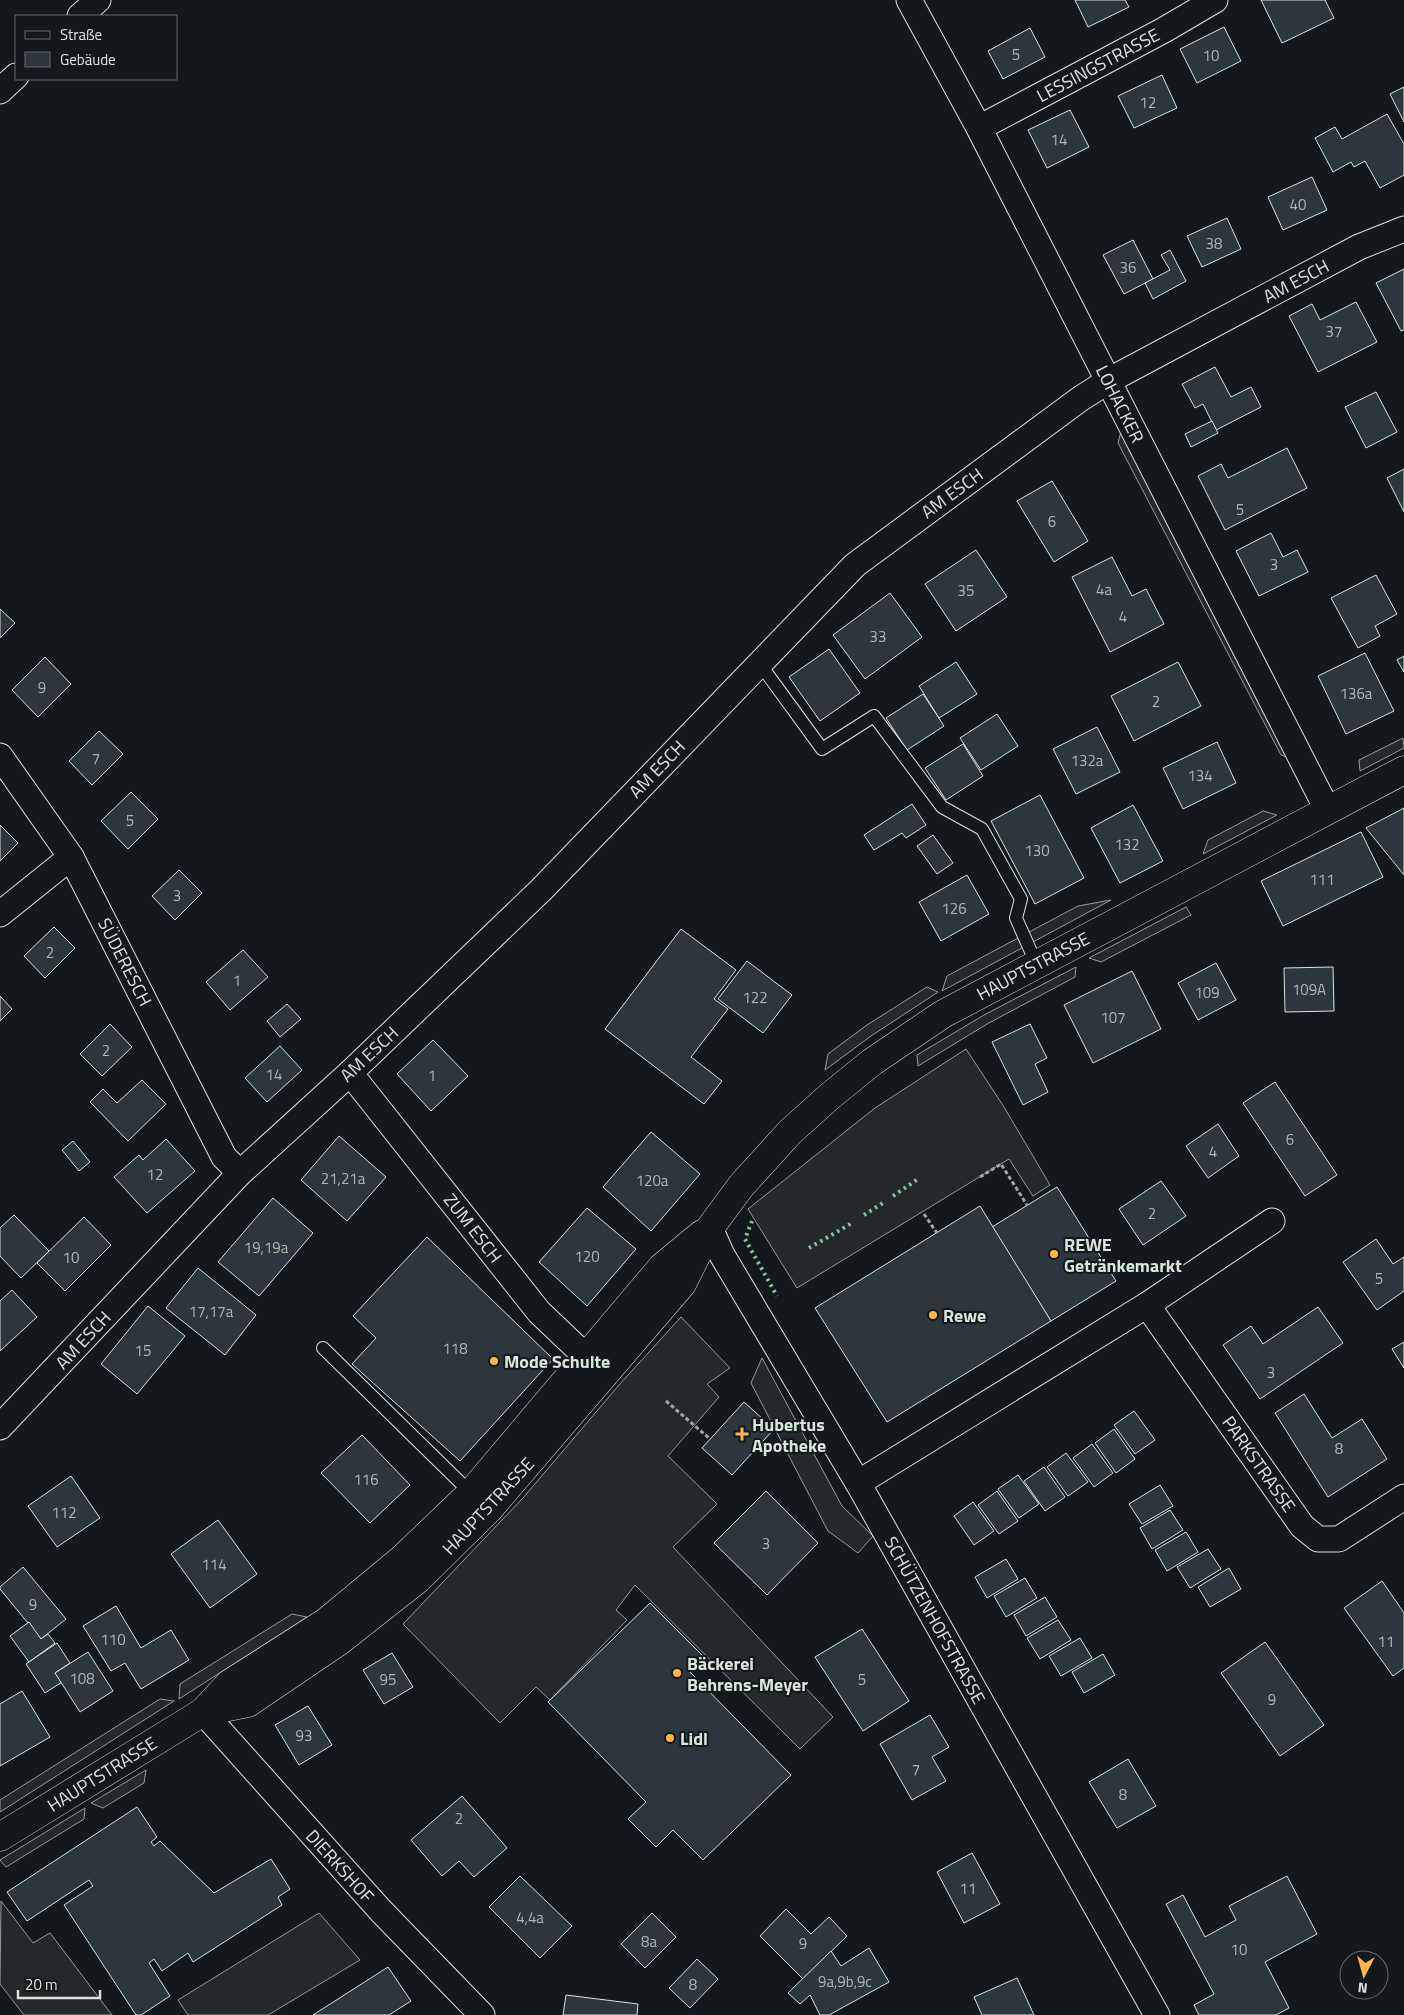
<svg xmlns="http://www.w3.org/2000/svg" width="1404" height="2015" font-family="'Titillium Web',sans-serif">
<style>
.parking{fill:#24282b;stroke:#939e99}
.building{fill:#2c363c;stroke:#d8e6dc}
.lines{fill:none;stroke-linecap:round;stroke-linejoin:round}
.lane-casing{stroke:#d8e6dc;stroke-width:14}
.street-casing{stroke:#d8e6dc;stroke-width:27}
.secondary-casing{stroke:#d8e6dc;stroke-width:29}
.path{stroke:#9da8a2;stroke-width:3;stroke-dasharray:4 2.5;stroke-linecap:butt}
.lane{stroke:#14181c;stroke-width:12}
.street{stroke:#14181c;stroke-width:25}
.secondary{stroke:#14181c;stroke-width:28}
.hedge{stroke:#8ac095;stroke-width:4;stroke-dasharray:2.5 4;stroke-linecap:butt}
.poi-dot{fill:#ffb74d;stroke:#14181c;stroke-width:2}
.labels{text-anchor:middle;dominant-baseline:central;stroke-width:4;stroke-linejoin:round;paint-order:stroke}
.number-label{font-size:15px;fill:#adbab4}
.street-label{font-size:18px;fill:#d8e6dc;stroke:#14181c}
.poi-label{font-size:18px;font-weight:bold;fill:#d8e6dc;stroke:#14181c;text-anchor:start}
</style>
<rect width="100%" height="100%" fill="#14181c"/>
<g class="parking">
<path d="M1121,431l171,328 -11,-4 -163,-312z"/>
<path d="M1403,738l1,10 -44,23 -1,-11z"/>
<path d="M1263,811l14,4 -74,39 5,-14z"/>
<path d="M1111,900l-169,91 5,-15 131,-70z"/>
<path d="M1186,907l5,8 -90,47 -12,-4z"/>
<path d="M1076,967l-1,10 -88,47 -69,42 -1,-11 67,-40z"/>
<path d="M927,987l11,5 -67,44 -46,34 3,-16 39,-29z"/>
<path d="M966,1049l38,58 46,78 -17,11 -24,-37 -212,129 -49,-79 127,-101z"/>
<path d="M681,1317l49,51 -23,16 12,13 -51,59 49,48 -44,43 160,170 -33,32 -165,-164 -19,25 11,10 -77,80 -14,-13 -36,36 -97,-99 120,-126 96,-113z"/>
<path d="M762,1358l80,148 31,30 -15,17 -30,-22 -77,-148z"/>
<path d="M292,1614l15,3 -128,82 1,-15z"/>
<path d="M160,1699l14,2 -174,111v-12z"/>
<path d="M146,1770l-2,13 -41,25 -12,-5z"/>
<path d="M85,1808l-1,11 -78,48 -6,-7z"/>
<path d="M1,1901l32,42 17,-10 62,82h-88l-24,-31z"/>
<path d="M319,1913l41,47 -92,55h-80l-10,-15z"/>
</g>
<g class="building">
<path d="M1075,0h50l4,7 -41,20z"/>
<path d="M1261,0h64l9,18 -52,25z"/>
<path d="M1224,27l17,34 -44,22 -17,-34z"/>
<path d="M1030,28l15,29 -42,22 -15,-28z"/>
<path d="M1162,75l15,33 -43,20 -16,-32z"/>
<path d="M1404,87v35l-14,-28z"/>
<path d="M1070,110l19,37 -42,21 -19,-38z"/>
<path d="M1387,114l17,30v31l-24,13 -15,-27 -11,6 -3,-5 -18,10 -18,-34 20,-11 7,12z"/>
<path d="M1312,177l15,33 -44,20 -15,-33z"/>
<path d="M1227,218l14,31 -39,18 -15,-31z"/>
<path d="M1133,240l20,39 -29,15 -21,-39z"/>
<path d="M1170,250l16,31 -33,18 -8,-16 25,-13 -9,-15z"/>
<path d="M1404,269v61l-3,1 -25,-48z"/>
<path d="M1356,302l21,40 -59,30 -29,-56 23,-12 8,16z"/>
<path d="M1215,367l16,30 20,-10 10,20 -45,23 -13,-26 -8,4 -13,-24z"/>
<path d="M1376,392l21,40 -31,16 -21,-41z"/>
<path d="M1212,421l6,12 -27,14 -6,-13z"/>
<path d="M1287,448l20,40 -82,42 -27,-54 23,-12 7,14z"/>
<path d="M1404,469v43l-17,-34z"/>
<path d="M1052,481l36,60 -34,21 -37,-61z"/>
<path d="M1271,533l12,24 14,-7 11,22 -49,24 -23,-45z"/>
<path d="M976,550l31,47 -51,34 -31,-47z"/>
<path d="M1112,557l20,39 14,-7 18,35 -54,28 -38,-75z"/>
<path d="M1376,575l21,39 -22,12 5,10 -22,12 -27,-50z"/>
<path d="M890,593l32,44 -57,42 -32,-44z"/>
<path d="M0,609l15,14 -15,15z"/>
<path d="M829,649l31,44 -40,28 -31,-44z"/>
<path d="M1365,653l29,58 -48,23 -28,-58z"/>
<path d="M1404,656v16l-7,-12z"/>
<path d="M45,657l26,27 -33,33 -26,-27z"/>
<path d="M956,662l21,32 -38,24 -20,-32z"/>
<path d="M1178,662l23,44 -67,35 -23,-45z"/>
<path d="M923,694l21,32 -37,24 -21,-32z"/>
<path d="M997,714l21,32 -37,24 -21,-32z"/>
<path d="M1097,727l23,45 -44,22 -23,-45z"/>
<path d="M99,731l24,23 -31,31 -23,-24z"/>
<path d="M1217,742l19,41 -53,26 -20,-41z"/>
<path d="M963,744l20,32 -37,24 -21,-32z"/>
<path d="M131,792l27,27 -30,30 -27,-28z"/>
<path d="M1040,795l44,83 -49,26 -44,-83z"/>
<path d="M912,804l14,21 -20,13 -4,-5 -28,17 -10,-15z"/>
<path d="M1133,805l30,56 -43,22 -29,-55z"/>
<path d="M1404,808v67l-38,-47z"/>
<path d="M0,825l18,18 -18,18z"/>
<path d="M1361,832l22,45 -100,49 -22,-45z"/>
<path d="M933,835l20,28 -16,11 -20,-28z"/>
<path d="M179,870l23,23 -27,27 -23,-24z"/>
<path d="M967,875l22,39 -48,27 -22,-39z"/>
<path d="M54,927l21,21 -30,30 -21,-22z"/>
<path d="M681,929l55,41 -22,29 14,10 -37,48 31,24 -18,23 -99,-75z"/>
<path d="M243,950l25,27 -38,33 -24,-28z"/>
<path d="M747,961l45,34 -29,38 -45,-34z"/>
<path d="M1216,963l20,37 -38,20 -20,-37z"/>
<path d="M1333,967l1,44 -49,1 -1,-44z"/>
<path d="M1132,971l29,58 -68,34 -29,-58z"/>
<path d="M0,996l12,13 -12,12z"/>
<path d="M287,1004l14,15 -21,18 -13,-16z"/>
<path d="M110,1024l22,23 -30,29 -22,-22z"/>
<path d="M1030,1024l17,34 -12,6 13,28 -25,13 -31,-63z"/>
<path d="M433,1040l35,36 -37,35 -34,-37z"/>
<path d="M280,1046l22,24 -35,32 -22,-24z"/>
<path d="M142,1080l24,24 -38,37 -38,-39 13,-13 14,14z"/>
<path d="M1275,1082l62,93 -32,21 -62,-93z"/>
<path d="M1218,1124l21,32 -31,22 -22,-32z"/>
<path d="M651,1132l49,42 -49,57 -48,-44z"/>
<path d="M339,1136l47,41 -39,44 -46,-41z"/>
<path d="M166,1139l29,32 -48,42 -33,-36 25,-22 4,5z"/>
<path d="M73,1141l17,21 -11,9 -17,-21z"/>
<path d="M1161,1181l25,35 -43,29 -24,-36z"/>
<path d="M1057,1187l59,94 -65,40 -59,-94z"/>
<path d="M273,1198l40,35 -54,63 -41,-34z"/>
<path d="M980,1206l71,115 -164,101 -72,-114z"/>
<path d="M587,1208l49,41 -49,57 -48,-44z"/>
<path d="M14,1215l35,36 -28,27 -21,-22v-28z"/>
<path d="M84,1217l27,28 -46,46 -28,-28z"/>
<path d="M427,1237l126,122 -93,102 -108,-97 24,-26 -23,-22z"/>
<path d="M1376,1239l17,25 11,-7v34l-27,19 -34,-48z"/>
<path d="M198,1268l58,47 -31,40 -59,-47z"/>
<path d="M12,1290l25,27 -37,34v-50z"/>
<path d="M148,1306l37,30 -48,58 -36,-30z"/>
<path d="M1318,1307l25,36 -83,56 -37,-54 28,-19 12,18z"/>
<path d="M1404,1342v26l-12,-19z"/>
<path d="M1304,1394l28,44 30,-19 25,40 -59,38 -53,-84z"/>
<path d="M744,1402l30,27 -42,46 -30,-27z"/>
<path d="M1134,1411l21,29 -20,14 -21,-29z"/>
<path d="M1114,1429l21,30 -19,14 -21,-30z"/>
<path d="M362,1435l48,50 -40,38 -49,-50z"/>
<path d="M1092,1444l21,29 -19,14 -21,-29z"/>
<path d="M1066,1453l22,29 -20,14 -21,-29z"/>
<path d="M1044,1467l21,30 -20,14 -21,-30z"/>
<path d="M1018,1475l21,29 -20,14 -21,-29z"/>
<path d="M71,1476l29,42 -43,29 -29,-41z"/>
<path d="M1160,1485l13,21 -31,18 -13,-20z"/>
<path d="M766,1491l52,52 -51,52 -53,-52z"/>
<path d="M997,1491l21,30 -19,13 -21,-29z"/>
<path d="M973,1502l21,29 -20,14 -20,-29z"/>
<path d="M1170,1510l13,20 -31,19 -12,-21z"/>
<path d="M218,1520l39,54 -47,34 -39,-54z"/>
<path d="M1186,1532l12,20 -31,19 -12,-21z"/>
<path d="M1208,1549l13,20 -31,19 -13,-21z"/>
<path d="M1006,1559l12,20 -31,19 -12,-21z"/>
<path d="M23,1567l43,52 -25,20 -41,-50v-2z"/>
<path d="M1229,1568l12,21 -31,18 -12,-20z"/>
<path d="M1025,1578l12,20 -31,19 -12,-21z"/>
<path d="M1382,1581l22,32v55l-11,8 -49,-68z"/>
<path d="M1045,1597l12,20 -31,19 -12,-21z"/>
<path d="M650,1603l54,54 -15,14 102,104 -88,85 -30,-30 -17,17 -28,-28 18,-17 -98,-100z"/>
<path d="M116,1606l25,42 30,-18 18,30 -48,29 -16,-26 -14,8 -28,-45z"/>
<path d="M1058,1620l13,20 -31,19 -13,-21z"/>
<path d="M29,1622l12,17 7,-5 7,9 -26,19 -19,-26z"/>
<path d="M862,1629l47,72 -46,30 -48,-74z"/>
<path d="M1080,1638l12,20 -31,18 -12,-20z"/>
<path d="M1265,1642l59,83 -44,31 -59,-83z"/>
<path d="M57,1643l13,20 -15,10 7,9 -17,11 -19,-29z"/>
<path d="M88,1652l25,39 -33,21 -25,-39z"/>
<path d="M392,1653l21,34 -29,17 -21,-34z"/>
<path d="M1103,1654l12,21 -31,18 -12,-21z"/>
<path d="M22,1691l28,46 -50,29v-62z"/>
<path d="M308,1706l24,39 -33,20 -24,-40z"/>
<path d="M930,1715l19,32 -17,10 14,24 -34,19 -32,-56z"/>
<path d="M1128,1759l28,47 -39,22 -28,-46z"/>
<path d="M462,1796l45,52 -33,29 -15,-16 -17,15 -31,-36z"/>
<path d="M137,1807l20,30 -6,5 3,4 6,-5 54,52 57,-34 19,30 -12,8 4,8 -89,57 -5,-9 -26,18 -8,-12 -5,4 21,33 -29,19h-5l-72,-110 29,-19 -4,-6 -62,41 -20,-29z"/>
<path d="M972,1853l28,51 -36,19 -27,-51z"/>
<path d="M520,1876l52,50 -32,32 -51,-51z"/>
<path d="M1287,1876l30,58 -52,28 24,46 -13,7h-77l-5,-10 20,-11 -48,-90 17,-9 22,42 31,-17 -7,-14z"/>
<path d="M786,1909l25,25 18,-17 18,19 -44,43 -43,-43z"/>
<path d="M652,1913l24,24 -31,31 -24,-24z"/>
<path d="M869,1948l20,34 -60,33h-9l-10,-20 -10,9 -12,-11 43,-42 10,15z"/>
<path d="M697,1959l21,20 -28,29 -21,-20z"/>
<path d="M388,1967l23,34 -22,14h-76z"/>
<path d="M1017,1978l17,37h-52l-8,-18z"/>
<path d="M566,1995l72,9 -1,11h-74z"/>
</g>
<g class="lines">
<defs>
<g id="lane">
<path d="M760,664l62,85 52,-33 68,91 40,22 39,70 -5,19 20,45"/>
<path d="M323,1348l149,146"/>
</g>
<g id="street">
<path d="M909,0l70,128 348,681"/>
<path d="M80,16l18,-16"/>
<path d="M0,91l16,-15"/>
<path d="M979,128l185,-98 51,-30"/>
<path d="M0,756l71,101 153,300 16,16"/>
<path d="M0,914l71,-57"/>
<path d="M350,1073l189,239 62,59"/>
<path d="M710,1228l12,27 136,228 299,532"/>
<path d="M1147,1305l125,-84"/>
<path d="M0,1427l240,-254 110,-100 191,-183 314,-325 225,-166 28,-18 251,-134 45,-18"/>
<path d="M858,1483l289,-178 155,221 16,13h21l65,-42"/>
<path d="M203,1712l178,199 101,104"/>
</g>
<g id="secondary">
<path d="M203,1712l45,-9 90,-61 80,-63 71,-70 193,-225 28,-56 31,-42 49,-54 40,-36 42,-34 71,-48 461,-244"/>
<path d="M0,1837l203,-125 26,-28 97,-62 76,-63 69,-66 191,-226 40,-33"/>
</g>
</defs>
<use href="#lane" class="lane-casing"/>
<use href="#street" class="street-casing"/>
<use href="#secondary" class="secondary-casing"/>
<g class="path">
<path d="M980,1177l21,-13 26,41"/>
<path d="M924,1214l13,19"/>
<path d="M666,1401l44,38"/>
</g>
<use href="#lane" class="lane"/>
<use href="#street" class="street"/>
<use href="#secondary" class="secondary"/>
<g class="hedge">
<path d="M893,1196l25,-17"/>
<path d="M864,1215l22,-14"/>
<path d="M752,1221l-7,18 32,57"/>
<path d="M809,1248l43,-25"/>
</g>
</g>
<g class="poi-dot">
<circle cx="1054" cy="1254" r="5"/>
<circle cx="933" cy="1315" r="5"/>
<circle cx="494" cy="1361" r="5"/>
<path d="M739.5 1426.5h5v5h5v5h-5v5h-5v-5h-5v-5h5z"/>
<circle cx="677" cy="1673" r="5"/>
<circle cx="670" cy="1738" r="5"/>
</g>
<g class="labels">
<g class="number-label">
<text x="1016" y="54">5</text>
<text x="1211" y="55">10</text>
<text x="1148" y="102">12</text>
<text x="1059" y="139">14</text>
<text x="1298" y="204">40</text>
<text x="1214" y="243">38</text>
<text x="1128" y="267">36</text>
<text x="1334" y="331">37</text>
<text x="1240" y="509">5</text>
<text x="1052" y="521">6</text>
<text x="1274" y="564">3</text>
<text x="1104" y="589">4a</text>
<text x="966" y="590">35</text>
<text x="1123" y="616">4</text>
<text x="878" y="636">33</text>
<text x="42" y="687">9</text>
<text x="1356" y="693">136a</text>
<text x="1156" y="701">2</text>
<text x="96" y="758">7</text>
<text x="1087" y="760">132a</text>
<text x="1200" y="775">134</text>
<text x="130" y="820">5</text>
<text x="1127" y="844">132</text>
<text x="1037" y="850">130</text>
<text x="1322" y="879">111</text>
<text x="177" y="895">3</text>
<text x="954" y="908">126</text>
<text x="50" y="952">2</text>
<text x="237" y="980">1</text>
<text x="1309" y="989">109A</text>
<text x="1207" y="992">109</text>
<text x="755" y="997">122</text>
<text x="1113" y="1017">107</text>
<text x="106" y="1050">2</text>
<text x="274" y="1074">14</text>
<text x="432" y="1075">1</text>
<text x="1290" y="1139">6</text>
<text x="1213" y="1151">4</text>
<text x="155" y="1174">12</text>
<text x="343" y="1178">21,21a</text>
<text x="652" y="1180">120a</text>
<text x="1152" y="1213">2</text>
<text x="266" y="1247">19,19a</text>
<text x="587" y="1256">120</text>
<text x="71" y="1257">10</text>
<text x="1379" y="1278">5</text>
<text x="211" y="1311">17,17a</text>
<text x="455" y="1348">118</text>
<text x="143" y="1350">15</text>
<text x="1271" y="1372">3</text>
<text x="1339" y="1448">8</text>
<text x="366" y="1479">116</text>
<text x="64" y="1512">112</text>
<text x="766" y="1543">3</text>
<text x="214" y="1564">114</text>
<text x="33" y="1604">9</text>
<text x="113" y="1639">110</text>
<text x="1386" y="1641">11</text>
<text x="82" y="1678">108</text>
<text x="388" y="1679">95</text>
<text x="862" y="1679">5</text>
<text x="1272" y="1699">9</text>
<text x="304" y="1735">93</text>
<text x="916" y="1769">7</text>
<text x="1123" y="1794">8</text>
<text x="459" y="1818">2</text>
<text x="968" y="1888">11</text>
<text x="530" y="1917">4,4a</text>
<text x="649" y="1941">8a</text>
<text x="803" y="1943">9</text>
<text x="1239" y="1949">10</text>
<text x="845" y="1981">9a,9b,9c</text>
<text x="693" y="1984">8</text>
</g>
<g class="street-label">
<text transform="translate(1098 65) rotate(-28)">LESSINGSTRASSE</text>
<text transform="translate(1296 281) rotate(-28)">AM ESCH</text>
<text transform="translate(1120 404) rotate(63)">LOHACKER</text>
<text transform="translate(952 493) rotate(-36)">AM ESCH</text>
<text transform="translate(657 769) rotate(-46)">AM ESCH</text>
<text transform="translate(125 962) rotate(63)">SÜDERESCH</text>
<text transform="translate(1033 966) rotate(-28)">HAUPTSTRASSE</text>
<text transform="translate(369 1054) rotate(-43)">AM ESCH</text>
<text transform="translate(473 1228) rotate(52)">ZUM ESCH</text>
<text transform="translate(83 1340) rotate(-47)">AM ESCH</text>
<text transform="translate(1259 1464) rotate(55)">PARKSTRASSE</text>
<text transform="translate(488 1506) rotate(-47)">HAUPTSTRASSE</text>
<text transform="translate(935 1620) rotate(61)">SCHÜTZENHOFSTRASSE</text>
<text transform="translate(102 1774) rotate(-32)">HAUPTSTRASSE</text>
<text transform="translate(340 1866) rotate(48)">DIERKSHOF</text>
</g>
<g class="poi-label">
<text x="1064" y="1244">REWE<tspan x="1064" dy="21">Getränkemarkt</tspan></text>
<text x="943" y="1315">Rewe</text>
<text x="504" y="1361">Mode Schulte</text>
<text x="752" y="1424">Hubertus<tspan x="752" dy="21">Apotheke</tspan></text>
<text x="687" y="1663">Bäckerei<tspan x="687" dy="21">Behrens-Meyer</tspan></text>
<text x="680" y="1738">Lidl</text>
</g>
</g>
<rect x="15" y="15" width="162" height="65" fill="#14181c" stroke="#626a69"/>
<rect x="25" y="31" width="25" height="8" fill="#14181c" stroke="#626a69"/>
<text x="60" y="40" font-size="15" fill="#d8e6dc">Straße</text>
<rect x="25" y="52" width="25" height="15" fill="#2c363c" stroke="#626a69"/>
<text x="60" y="65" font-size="15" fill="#d8e6dc">Gebäude</text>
<g transform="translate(1364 1975) rotate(186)"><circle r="24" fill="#14181c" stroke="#626a69"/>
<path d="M0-4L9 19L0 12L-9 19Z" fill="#ffb74d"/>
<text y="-8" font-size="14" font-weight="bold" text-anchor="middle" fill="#d8e6dc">N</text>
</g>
<path d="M18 1990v8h82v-8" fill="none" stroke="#d8e6dc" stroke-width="2.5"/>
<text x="25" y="1990" font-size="15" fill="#d8e6dc" stroke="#14181c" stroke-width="4" paint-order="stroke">20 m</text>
</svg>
